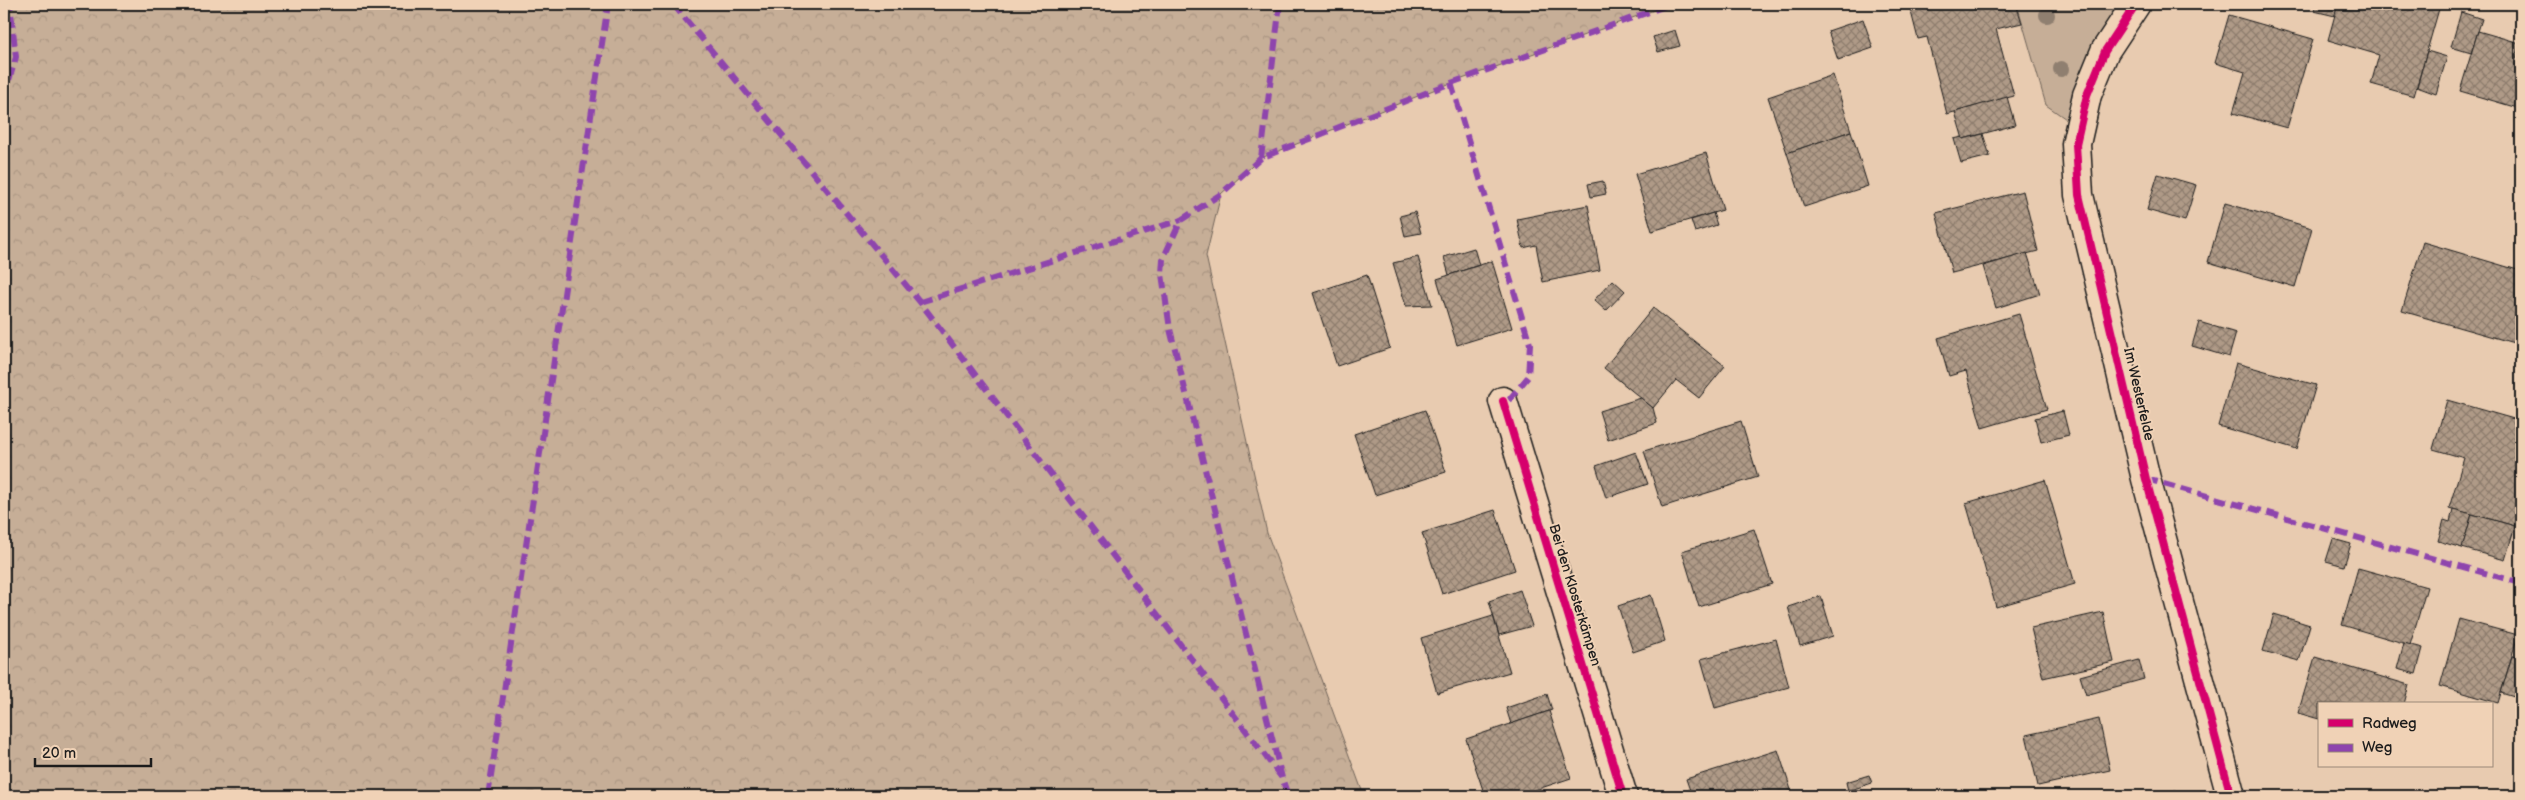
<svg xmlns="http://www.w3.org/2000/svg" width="2525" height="800" font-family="'Balsamiq Sans',sans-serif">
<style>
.green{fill:#c6ae97;stroke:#71655a}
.forest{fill:url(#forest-crowns);stroke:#71655a}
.building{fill:url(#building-cross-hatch);stroke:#1c1c1c}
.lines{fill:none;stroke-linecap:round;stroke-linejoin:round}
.minor-casing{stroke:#1c1c1c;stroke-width:31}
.minor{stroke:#f0d2b6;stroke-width:28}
.quiet{stroke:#8e44ad;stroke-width:6;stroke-dasharray:12 6;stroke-linecap:butt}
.cycleway-casing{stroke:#f0d2b6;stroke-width:11}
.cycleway{stroke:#d6006c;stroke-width:8}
.tree{fill:#8f7f70}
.labels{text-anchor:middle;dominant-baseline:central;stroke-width:4;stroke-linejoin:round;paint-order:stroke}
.street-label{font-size:14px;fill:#1c1c1c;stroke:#f0d2b6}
</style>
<defs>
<pattern id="forest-crowns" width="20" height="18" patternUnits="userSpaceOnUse" patternTransform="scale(1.25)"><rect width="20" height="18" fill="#c6ae97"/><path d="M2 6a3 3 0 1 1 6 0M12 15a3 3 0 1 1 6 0" fill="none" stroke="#aa9582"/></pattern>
<pattern id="building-cross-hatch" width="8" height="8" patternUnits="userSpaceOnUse" patternTransform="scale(1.25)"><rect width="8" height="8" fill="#af9a87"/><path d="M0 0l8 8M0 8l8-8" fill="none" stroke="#8e7d6e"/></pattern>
</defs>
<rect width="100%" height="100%" fill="#e8cbb0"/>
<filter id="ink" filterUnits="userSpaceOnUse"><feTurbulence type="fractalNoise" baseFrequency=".02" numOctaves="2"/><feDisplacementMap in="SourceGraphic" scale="10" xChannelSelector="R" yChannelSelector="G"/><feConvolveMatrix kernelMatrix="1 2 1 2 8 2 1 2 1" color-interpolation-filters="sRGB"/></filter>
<g filter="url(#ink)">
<path class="green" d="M2017,4h109l-57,117 -23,-16z"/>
<path class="forest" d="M4,4h1667l-220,79 -190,75 -40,36 -15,62 61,277 97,263h-1360z"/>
<g class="building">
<path d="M1909,4h107l6,19 -26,6 18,67 -67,18 -20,-77 -9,2z"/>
<path d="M2316,4h22l-3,12 -21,-5z"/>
<path d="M2338,4h83l18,5 -25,87 -43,-12 8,-29 -51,-15z"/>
<path d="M2461,12l21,7 -11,34 -20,-6z"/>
<path d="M2229,15l84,24 -26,89 -54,-15 12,-41 -30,-9z"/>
<path d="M1863,19l10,29 -35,12 -10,-29z"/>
<path d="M1675,30l5,16 -22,6 -5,-15z"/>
<path d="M2478,31l42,12 -4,15 5,2v49l-61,-18z"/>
<path d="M2427,51l20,6 -11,37 -19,-7z"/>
<path d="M1833,75l18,56 -64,22 -19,-56z"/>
<path d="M2007,97l8,28 -52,14 -8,-27z"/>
<path d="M1851,131l17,55 -64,21 -17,-54z"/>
<path d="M1983,134l7,22 -29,7 -7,-24 8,-2 1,2z"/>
<path d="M1706,153l17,57 -71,21 -17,-57z"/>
<path d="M2158,174l38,11 -11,36 -38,-11z"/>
<path d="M1603,181l3,13 -15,3 -3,-13z"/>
<path d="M2023,191l15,60 -86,22 -16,-60z"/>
<path d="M2225,203l87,25 -17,59 -87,-25z"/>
<path d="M1588,205l12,65 -57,12 -7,-37 -13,3 -6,-29z"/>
<path d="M1415,212l6,21 -16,3 -5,-20z"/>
<path d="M1713,213l4,12 -22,7 -4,-12z"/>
<path d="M2423,242l98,29v74l-119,-34z"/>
<path d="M1474,248l5,17 -30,10 -5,-18z"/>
<path d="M2027,253l13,41 -44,14 -13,-42z"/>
<path d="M1418,257l14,48 -26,1 -13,-43z"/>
<path d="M1492,261l20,67 -55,17 -20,-66z"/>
<path d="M1367,275l23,73 -53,18 -24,-73z"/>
<path d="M1613,280l12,11 -19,20 -12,-11z"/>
<path d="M1653,308l72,58 -26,32 -23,-18 -23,28 -49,-40z"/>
<path d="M2019,314l28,95 -65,19 -16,-57 -17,5 -11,-38z"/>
<path d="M2199,322l37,11 -7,24 -37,-11z"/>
<path d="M2236,363l80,22 -19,64 -79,-23z"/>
<path d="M1641,398l12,10 4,15 -49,17 -9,-29z"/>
<path d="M2447,400l74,21v84l-6,21 -66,-18 15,-50 -31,-9z"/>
<path d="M1425,410l21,62 -71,23 -21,-61z"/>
<path d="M2063,411l6,24 -28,7 -6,-24z"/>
<path d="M1741,421l17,56 -96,30 -18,-56z"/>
<path d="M1636,452l12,32 -42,14 -10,-32z"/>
<path d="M2045,480l30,104 -79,23 -30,-104z"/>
<path d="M2453,509l19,5 -10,34 -24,-7 6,-21 6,2z"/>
<path d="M1495,510l20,60 -73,24 -20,-61z"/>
<path d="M2472,514l43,12 -10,34 -43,-12z"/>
<path d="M1754,529l18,55 -73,23 -17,-56z"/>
<path d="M2333,539l18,5 -7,22 -18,-5z"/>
<path d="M2358,568l69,19 -17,58 -68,-20z"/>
<path d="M1520,590l12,36 -33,9 -10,-34z"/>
<path d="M1651,595l14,46 -32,11 -15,-46z"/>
<path d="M1821,596l12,40 -33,10 -12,-39z"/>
<path d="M2103,612l11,50 -71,16 -12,-50z"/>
<path d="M2274,614l36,11 -11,36 -36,-10z"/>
<path d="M1493,616l17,56 -73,21 -16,-55z"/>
<path d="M2459,619l59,16 -20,68 -58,-17z"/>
<path d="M1776,639l13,48 -74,21 -14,-49z"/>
<path d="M2404,643l19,5 -7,26 -19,-5z"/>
<path d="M2512,656l9,2v41l-20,-6z"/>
<path d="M2315,657l94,28 -5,19h-85v15l-21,-6z"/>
<path d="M2139,660l5,19 -58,16 -6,-19z"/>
<path d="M1547,694l5,16 -41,14 -5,-16z"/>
<path d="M1549,711l22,67 -54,18h-32l-19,-57z"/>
<path d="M2099,719l11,51 -72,16 -12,-51z"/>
<path d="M1778,750l15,46h-101l-6,-17z"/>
<path d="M1869,775l3,8 -24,8 -2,-9z"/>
<path d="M2176,790l2,6h-24z"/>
</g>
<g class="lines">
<defs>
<g id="minor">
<path d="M2136,4l-31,47 -18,44 -11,49 3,51 67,284 85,317"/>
<path d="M1503,401l120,395"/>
</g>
</defs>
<use href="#minor" class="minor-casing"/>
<use href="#minor" class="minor"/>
<g class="quiet">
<path d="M673,4l247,298 362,476 6,18"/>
<path d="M1451,83l79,261 -2,33 -20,24h-5"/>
<path d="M4,97l12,-40 -6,-53"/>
<path d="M1261,158l19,-154"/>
<path d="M920,302l261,-82"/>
<path d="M2146,479l375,104"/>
<path d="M1282,778l-112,-449 -8,-55 1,-15 18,-39 40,-26 40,-36 190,-75 220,-79"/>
<path d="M488,796l120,-792"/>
</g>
<defs>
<g id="cycleway">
<path d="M2136,4l-31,47 -18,44 -11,49 3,51 67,284 85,317"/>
<path d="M1503,401l120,395"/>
</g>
</defs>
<use href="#cycleway" class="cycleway-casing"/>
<use href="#cycleway" class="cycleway"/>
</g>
<g class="tree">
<circle cx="2047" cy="15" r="8"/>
<circle cx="2061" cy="69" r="8"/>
</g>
</g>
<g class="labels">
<g class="street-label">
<text transform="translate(2139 394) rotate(77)">Im Westerfelde</text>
<text transform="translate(1575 595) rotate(73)">Bei den Klosterkämpen</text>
</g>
</g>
<rect width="2525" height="800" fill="none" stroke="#f0d2b6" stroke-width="20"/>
<rect x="10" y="10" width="2505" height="780" fill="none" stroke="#1c1c1c" stroke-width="2" filter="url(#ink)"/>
<rect x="2318" y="702" width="175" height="65" fill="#f0d2b6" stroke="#9b8978"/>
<rect x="2328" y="719" width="25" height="8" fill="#d6006c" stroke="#9b8978"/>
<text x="2362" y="728" font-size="15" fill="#1c1c1c">Radweg</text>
<rect x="2328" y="744" width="25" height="8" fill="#8e44ad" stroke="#9b8978"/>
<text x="2362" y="752" font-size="15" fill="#1c1c1c">Weg</text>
<path d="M35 758v8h116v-8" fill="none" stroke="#1c1c1c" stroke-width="2.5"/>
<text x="42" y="758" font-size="15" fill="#1c1c1c" stroke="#f0d2b6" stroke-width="4" paint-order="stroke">20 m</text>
</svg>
